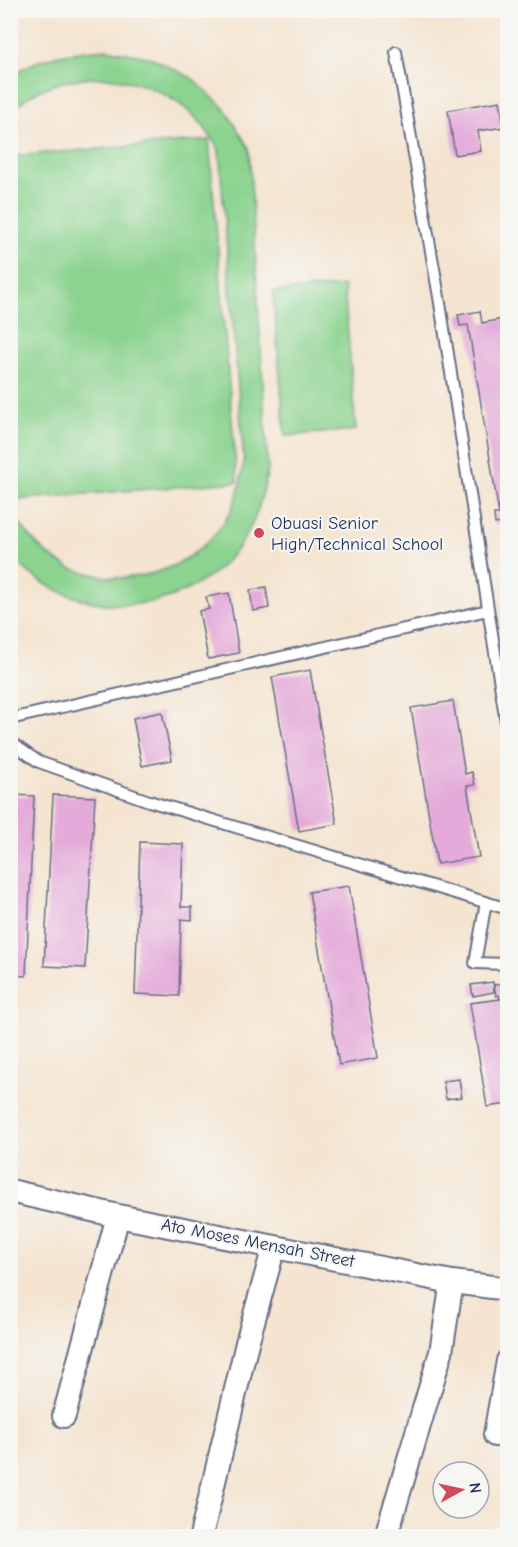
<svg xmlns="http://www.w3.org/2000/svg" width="518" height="1547" font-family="'Comic Neue',sans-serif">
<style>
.green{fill:#8bd38f;stroke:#538176;stroke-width:1.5}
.building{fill:#e4aad9}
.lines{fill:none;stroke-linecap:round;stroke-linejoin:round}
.lane-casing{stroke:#676e86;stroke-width:14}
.street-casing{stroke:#676e86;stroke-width:26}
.lane{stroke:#fff;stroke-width:10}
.street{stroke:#fff;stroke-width:22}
.poi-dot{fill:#d1495b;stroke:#f6f6f2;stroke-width:2}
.labels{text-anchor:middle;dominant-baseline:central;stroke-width:4.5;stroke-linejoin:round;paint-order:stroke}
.poi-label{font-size:18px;fill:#1b2f5e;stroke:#f6f6f2;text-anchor:start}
.street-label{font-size:18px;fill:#1b2f5e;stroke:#f6f6f2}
</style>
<rect width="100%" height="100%" fill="#f6f6f2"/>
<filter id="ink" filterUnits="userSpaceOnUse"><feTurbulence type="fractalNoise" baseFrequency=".0167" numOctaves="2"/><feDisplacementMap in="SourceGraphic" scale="12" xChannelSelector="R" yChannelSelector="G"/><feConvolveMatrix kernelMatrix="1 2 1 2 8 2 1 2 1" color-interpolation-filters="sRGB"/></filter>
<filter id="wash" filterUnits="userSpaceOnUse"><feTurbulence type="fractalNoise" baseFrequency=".008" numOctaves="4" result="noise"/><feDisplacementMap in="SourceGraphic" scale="24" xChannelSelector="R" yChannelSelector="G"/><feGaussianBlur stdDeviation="1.35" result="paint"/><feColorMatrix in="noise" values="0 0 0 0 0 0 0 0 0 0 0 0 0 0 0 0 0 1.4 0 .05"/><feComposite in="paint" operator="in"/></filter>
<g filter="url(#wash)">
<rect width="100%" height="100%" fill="#f4e4d0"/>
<g class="green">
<path d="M107,49l45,9 40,20 33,31 24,39 19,321c-4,22 -9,42 -19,61 -48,90 -174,99 -238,25v-43c18,24 28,39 55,54 6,4 15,5 22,7 59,17 122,-14 147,-71 5,-12 6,-28 9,-40l-25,-312c-7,-10 -13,-22 -21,-30 -43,-45 -117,-56 -170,-23 -6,4 -12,10 -17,15v-36c28,-21 62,-24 96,-27z"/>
<path d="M209,140l28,342 -224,18 -3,-36 1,-308z"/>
<path d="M344,286l12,144 -71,6 -12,-144z"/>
</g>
<g id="blocks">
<g class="building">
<path d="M500,101l4,26 -26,4 3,20 -26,4 -7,-45z"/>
<path d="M480,311l2,12 26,-5v204l-13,2 -1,-10h5l-31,-189 -8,1 -2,-11z"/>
<path d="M266,587l3,21 -16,3 -3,-21z"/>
<path d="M229,593l10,60 -31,6 -9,-48 10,-2 -3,-12z"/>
<path d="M310,670l27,154 -38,7 -27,-154z"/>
<path d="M453,701l12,73 7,-2 3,13 -8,1 12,71 -42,7 -26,-156z"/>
<path d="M162,712l10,48 -30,6 -9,-48z"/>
<path d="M10,795l24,1 -8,180 -16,-1z"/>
<path d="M53,795l42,2 -10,171 -41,-2z"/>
<path d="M140,842l43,2 -2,63h11v13l-11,-1 -2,77 -44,-2z"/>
<path d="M349,886l29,172 -39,7 -30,-173z"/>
<path d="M493,982l1,10 -21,4 -2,-11z"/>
<path d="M508,983v12h-3l1,3 2,-1v107l-21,3 -17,-104 30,-4 -1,-4 -3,1 -2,-11z"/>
<path d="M459,1079l3,18 -16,2 -3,-18z"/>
</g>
</g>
</g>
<g filter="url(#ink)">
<use href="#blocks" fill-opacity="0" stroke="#676e86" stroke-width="1.5"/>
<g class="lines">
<defs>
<g id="lane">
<path d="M396,52l43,245 69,438"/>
<path d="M10,719l478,-109"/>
<path d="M10,742l29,20 110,39 359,108"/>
<path d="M486,902l-11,61 33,1"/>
</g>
<g id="street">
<path d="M10,1191l108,25 334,66 56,7"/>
<path d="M64,1416l54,-200"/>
<path d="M495,1435l13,-74"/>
<path d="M201,1536l46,-193 27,-96"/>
<path d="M386,1536l55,-184 11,-70"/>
</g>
</defs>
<use href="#lane" class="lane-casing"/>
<use href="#street" class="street-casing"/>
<use href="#lane" class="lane"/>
<use href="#street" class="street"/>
</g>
</g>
<circle class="poi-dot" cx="259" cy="533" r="6"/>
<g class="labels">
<g class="poi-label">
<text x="271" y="523">Obuasi Senior<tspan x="271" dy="21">High/Technical School</tspan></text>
</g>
<g class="street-label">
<text transform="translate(258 1243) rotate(11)">Ato Moses Mensah Street</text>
</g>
</g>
<rect width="518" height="1547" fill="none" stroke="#f6f6f2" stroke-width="36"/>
<g transform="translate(461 1490) rotate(82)"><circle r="28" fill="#f6f6f2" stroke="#9ea6b7" stroke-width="1.5"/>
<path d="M0-4.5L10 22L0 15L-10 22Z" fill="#d1495b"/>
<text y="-9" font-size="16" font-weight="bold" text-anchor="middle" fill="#1b2f5e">N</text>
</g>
</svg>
